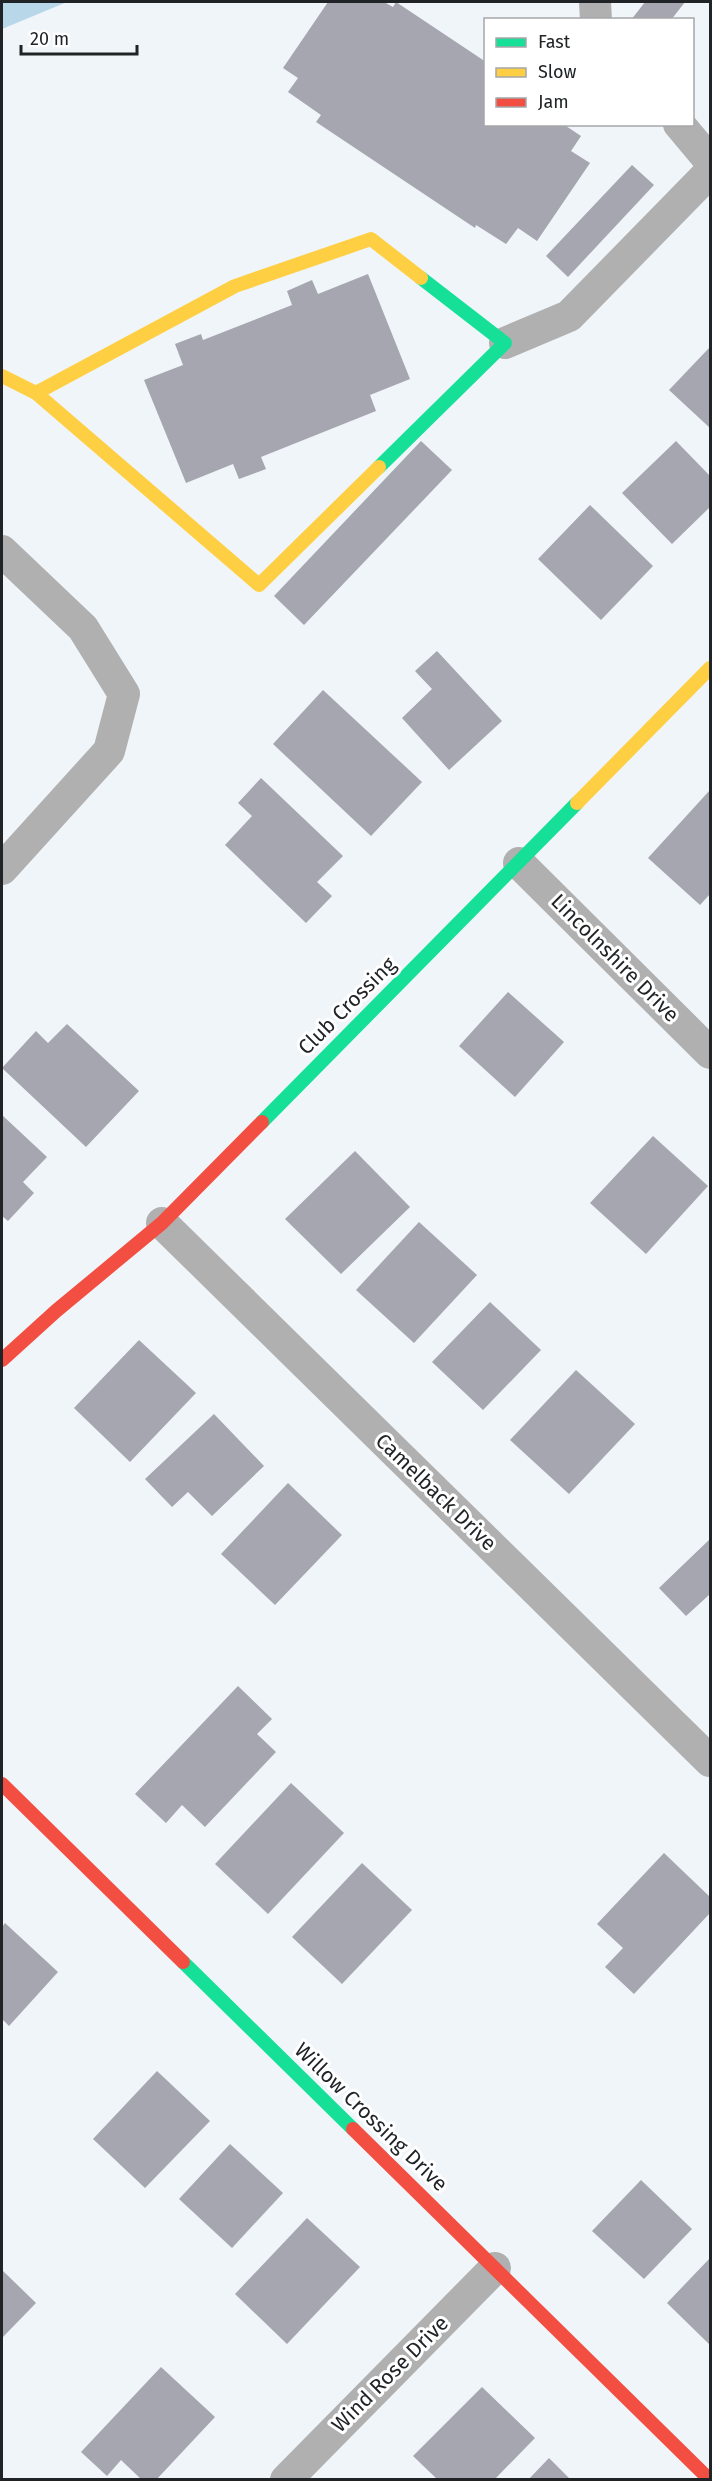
<svg xmlns="http://www.w3.org/2000/svg" width="712" height="2481" font-family="'Fira Sans',sans-serif">
<style>
.water{fill:#b8d7e9}
.building{fill:#a5a6af}
.lines{fill:none;stroke-linecap:round;stroke-linejoin:round}
.street{stroke:#b1b0b0;stroke-width:32}
.fast{stroke:#16e098;stroke-width:14}
.slow{stroke:#ffcf43;stroke-width:14}
.jam{stroke:#f24e42;stroke-width:14}
.labels{text-anchor:middle;dominant-baseline:central;stroke-width:6;stroke-linejoin:round;paint-order:stroke}
.street-label{font-size:21px;fill:#212427;stroke:#fff}
</style>
<rect width="100%" height="100%" fill="#eff5f9"/>
<path class="water" d="M2,2h65l-65,27z"/>
<g class="building">
<path d="M328,2h56l9,5 3,-5 90,60v62h77l18,12 -10,15 19,12 -53,78 -19,-13 -12,16 -30,-19 -1,3 -159,-106 5,-7 -33,-23 10,-14 -15,-10z"/>
<path d="M645,2h40l-14,18h-40z"/>
<path d="M632,165l22,20 -86,92 -22,-21z"/>
<path d="M368,274l42,105 -40,16 6,16 -115,46 5,12 -27,10 -6,-15 -47,19 -42,-103 39,-15 -8,-21 26,-10 2,6 89,-35 -5,-14 25,-11 6,14z"/>
<path d="M710,347v81l-41,-38z"/>
<path d="M421,441l31,29 -148,155 -30,-29z"/>
<path d="M676,441l34,35v31l-38,37 -50,-51z"/>
<path d="M590,505l63,61 -52,54 -63,-61z"/>
<path d="M437,651l65,70 -53,49 -47,-52 30,-29 -17,-18z"/>
<path d="M323,690l99,92 -51,54 -98,-92z"/>
<path d="M261,778l82,78 -26,26 15,14 -26,27 -81,-78 27,-29 -14,-13z"/>
<path d="M710,790v104l-10,11 -52,-47z"/>
<path d="M508,992l56,50 -49,55 -56,-51z"/>
<path d="M67,1024l72,67 -53,56 -84,-79 34,-37 12,12z"/>
<path d="M2,1115l45,42 -24,25 11,11 -26,28 -6,-5z"/>
<path d="M653,1136l55,50 -62,68 -56,-51z"/>
<path d="M355,1151l55,56 -69,67 -56,-55z"/>
<path d="M419,1222l58,53 -63,68 -58,-53z"/>
<path d="M490,1302l51,48 -58,60 -51,-48z"/>
<path d="M139,1340l57,53 -66,69 -56,-54z"/>
<path d="M576,1370l59,54 -66,70 -59,-54z"/>
<path d="M214,1414l50,52 -52,50 -24,-24 -16,15 -27,-28z"/>
<path d="M288,1483l54,52 -67,70 -54,-51z"/>
<path d="M710,1539v57l-1,-1 -23,21 -27,-28z"/>
<path d="M238,1686l34,33 -15,15 19,18 -71,75 -23,-22 -16,18 -31,-29z"/>
<path d="M291,1783l53,50 -76,81 -53,-50z"/>
<path d="M664,1853l46,44v16l-76,81 -29,-27 18,-19 -26,-24z"/>
<path d="M362,1863l50,47 -70,74 -50,-47z"/>
<path d="M5,1923l53,49 -49,54 -7,-7v-92z"/>
<path d="M157,2071l53,50 -65,67 -52,-49z"/>
<path d="M230,2144l53,49 -51,55 -53,-49z"/>
<path d="M641,2180l51,49 -48,50 -52,-48z"/>
<path d="M307,2218l53,49 -73,77 -52,-50z"/>
<path d="M710,2258v87l-43,-42z"/>
<path d="M2,2270l34,33 -34,35z"/>
<path d="M161,2367l54,50 -59,63h-14l-21,-20 -14,16 -26,-24z"/>
<path d="M482,2387l53,51 -41,42h-56l-25,-24z"/>
<path d="M549,2458l22,22h-43z"/>
</g>
<g class="lines">
<g class="street">
<path d="M595,2l1,18"/>
<path d="M679,124l31,37"/>
<path d="M505,343l64,-27 141,-144"/>
<path d="M2,551l81,77 41,66 -15,57 -107,118"/>
<path d="M519,863l191,190"/>
<path d="M162,1223l548,538"/>
<path d="M286,2480l209,-212"/>
</g>
<g class="fast">
<path d="M379,467l126,-124 -84,-65"/>
<path d="M262,1122l315,-319"/>
<path d="M183,1962l170,167"/>
</g>
<g class="slow">
<path d="M2,376l34,17 223,192 120,-118"/>
<path d="M36,393l199,-107 136,-47 50,39"/>
<path d="M577,803l133,-135"/>
</g>
<g class="jam">
<path d="M2,1360l54,-49 106,-88 100,-101"/>
<path d="M2,1784l181,178"/>
<path d="M353,2129l357,351"/>
</g>
</g>
<g class="labels">
<g class="street-label">
<text transform="translate(615 958) rotate(45)">Lincolnshire Drive</text>
<text transform="translate(347 1006) rotate(-45)">Club Crossing</text>
<text transform="translate(436 1492) rotate(44)">Camelback Drive</text>
<text transform="translate(371 2117) rotate(44)">Willow Crossing Drive</text>
<text transform="translate(390 2374) rotate(-45)">Wind Rose Drive</text>
</g>
</g>
<rect width="712" height="2481" fill="none" stroke="#212427" stroke-width="6"/>
<rect x="484" y="18" width="210" height="108" fill="#ffffff" stroke="#a6a7a9" stroke-width="1.5"/>
<rect x="496" y="38" width="30" height="9" fill="#16e098" stroke="#a6a7a9" stroke-width="1.5"/>
<text x="538" y="48" font-size="18" fill="#212427">Fast</text>
<rect x="496" y="68" width="30" height="9" fill="#ffcf43" stroke="#a6a7a9" stroke-width="1.5"/>
<text x="538" y="78" font-size="18" fill="#212427">Slow</text>
<rect x="496" y="98" width="30" height="9" fill="#f24e42" stroke="#a6a7a9" stroke-width="1.5"/>
<text x="538" y="108" font-size="18" fill="#212427">Jam</text>
<path d="M21 45v9h116v-9" fill="none" stroke="#212427" stroke-width="3"/>
<text x="30" y="45" font-size="18" fill="#212427" stroke="#ffffff" stroke-width="4.5" paint-order="stroke">20 m</text>
</svg>
